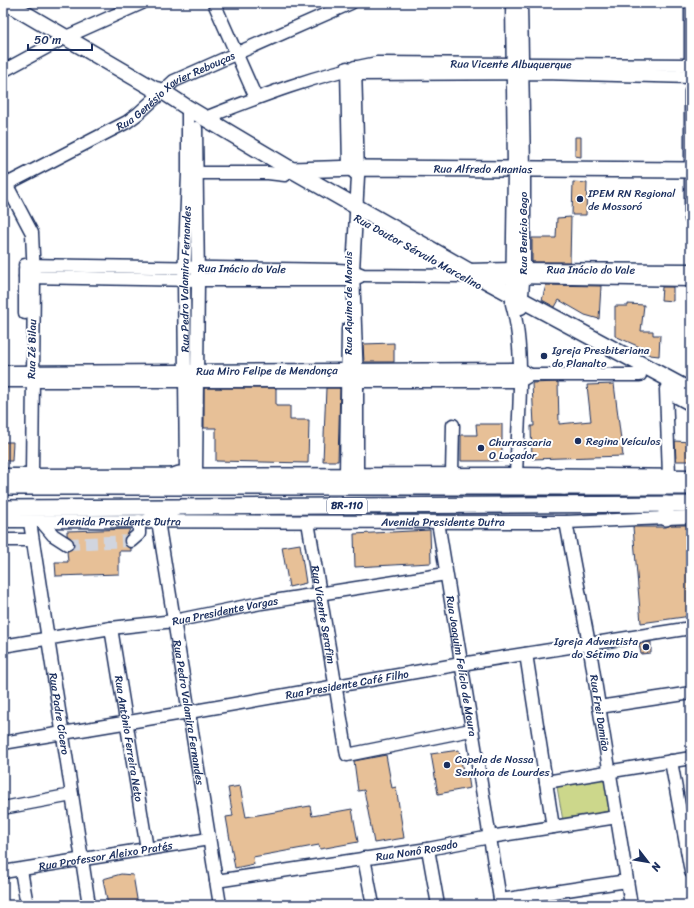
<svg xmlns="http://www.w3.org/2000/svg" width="694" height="908" font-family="Sriracha,sans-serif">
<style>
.green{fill:#ccd78b;stroke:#748374}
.building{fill:#e7c097;stroke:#1b2f5e}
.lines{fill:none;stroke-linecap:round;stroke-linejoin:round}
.minor-tunnel{stroke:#d1d5df;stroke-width:12;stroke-dasharray:12 6;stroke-linecap:butt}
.minor-casing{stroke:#1b2f5e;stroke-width:15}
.major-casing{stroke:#1b2f5e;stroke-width:18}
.minor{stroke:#fff;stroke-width:12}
.major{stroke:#fff;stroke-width:15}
.poi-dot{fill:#1b2f5e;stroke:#fff;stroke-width:1.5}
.labels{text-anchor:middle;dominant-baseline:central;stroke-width:4;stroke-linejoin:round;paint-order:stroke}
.shield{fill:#fff;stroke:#5f6d8e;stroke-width:1}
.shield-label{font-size:10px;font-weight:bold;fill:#1b2f5e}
.street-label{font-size:11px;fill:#1b2f5e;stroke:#fff}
.poi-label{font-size:11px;fill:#1b2f5e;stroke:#fff;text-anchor:start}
</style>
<rect width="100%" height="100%" fill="#fff"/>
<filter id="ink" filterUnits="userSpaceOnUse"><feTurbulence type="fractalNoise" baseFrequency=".025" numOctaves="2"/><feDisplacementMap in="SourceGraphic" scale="8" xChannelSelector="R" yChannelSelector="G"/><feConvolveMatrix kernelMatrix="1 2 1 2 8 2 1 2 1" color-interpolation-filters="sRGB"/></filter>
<g filter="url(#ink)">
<path class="green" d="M607,776l6,34 -50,11 -6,-34z"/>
<g class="building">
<path d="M575,137h6v20l-6,-1z"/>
<path d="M573,182l14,1 -1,32h-14z"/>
<path d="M571,217l-1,45h-38v-24h24l1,-20z"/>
<path d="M546,285l55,1 -2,33 -14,-4 -26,-15 -4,7 -13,-7z"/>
<path d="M662,287h11v14l-12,-1z"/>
<path d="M628,304l16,1 -3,26h12v4h7l-1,21 -9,-1 -8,-5v-2l-27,-12v-30h13z"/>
<path d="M394,343v19h-30l-1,-18z"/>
<path d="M558,382l1,42 32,-3 -4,-36 27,-1 9,72 -91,3 -1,-33h3l-2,-43z"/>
<path d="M204,388h72v18h14v14h19l-1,43 -92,-2v-33h-12z"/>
<path d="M326,388h14l-2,73h-15z"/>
<path d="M476,424h26v37h-41v-26h16z"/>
<path d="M675,441l16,1v19h-15z"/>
<path d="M3,442h10l-1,19h-9z"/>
<path d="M671,525h19l1,91 -50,7 -8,-96h33z"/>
<path d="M130,529l-6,13 2,4 5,2v3h-12v23l-63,2 -1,-14h13l-1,-11 6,-3 1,-3 -1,-5 -6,-5v-4z"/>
<path d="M430,530l1,33 -76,4 -1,-33z"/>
<path d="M300,544l6,39 -17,4 -7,-40z"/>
<path d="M651,642v11l-10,1 -2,-10z"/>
<path d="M459,750l5,26 4,-1 2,13 -32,6 -7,-40z"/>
<path d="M386,755l6,33 4,-1 8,51 -30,5 -10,-53 -6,1 -4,-30z"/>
<path d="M240,786l6,31 64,-11 2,10 40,-7 6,33 -38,7 -1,-4 -66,12 1,7 -19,4 -9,-51 7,-1 -5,-28z"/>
<path d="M121,874l12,1 5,30h-30l-5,-26z"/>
</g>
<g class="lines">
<path class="minor-tunnel" d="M67,544l64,-3"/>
<defs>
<g id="minor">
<path d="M214,3l42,95"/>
<path d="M512,3l2,166 -2,135c14,49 6,119 4,170"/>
<path d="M521,3l3,166v100l-3,39"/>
<path d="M691,3v68"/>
<path d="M355,67l3,109 -5,95 4,110v93"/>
<path d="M347,68l2,100 7,6"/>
<path d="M3,71l63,-34 76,-34"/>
<path d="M354,74l189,-1 148,4"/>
<path d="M691,91v128"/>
<path id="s1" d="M205,118c56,-22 113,-44 172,-55l314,2"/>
<path d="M190,173h78l17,2"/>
<path d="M3,178l29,55 2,44 -2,198"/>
<path id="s2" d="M3,186l124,-64 12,-9 35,-32 177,-78"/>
<path id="s3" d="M25,265l312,5 16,1 10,4 99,1"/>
<path id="s4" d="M468,270l44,-1 179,1"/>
<path d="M25,277l173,3h149l12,-3"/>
<path d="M483,279l29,-2 179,3"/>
<path d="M25,313v-44"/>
<path id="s5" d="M3,372l517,-3 10,6"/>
<path d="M3,381h517l10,-6h110"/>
<path d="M666,389l3,87"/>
<path id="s6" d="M186,474l-2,-194 4,-106v-66"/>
<path d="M196,474l2,-194 -2,-152"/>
<path d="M346,474l2,-145"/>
<path d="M452,474l1,-49"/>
<path d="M3,475l513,-1 175,2"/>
<path id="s7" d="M3,521l563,1 125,-5"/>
<path id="s8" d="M158,521l62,384"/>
<path id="s9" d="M30,522l59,383"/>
<path d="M42,522l11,13 14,9"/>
<path id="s10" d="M308,522l39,233 124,-25"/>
<path id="s11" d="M438,522l63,383"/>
<path id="s12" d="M566,522l23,122 42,261"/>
<path d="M3,540h29"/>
<path d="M131,541l8,-7v-13"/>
<path id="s13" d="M111,628l36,221"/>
<path id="s14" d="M3,646l108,-18 63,-7 87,-18 185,-29"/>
<path d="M526,654l27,173"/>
<path d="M599,707l92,-14"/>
<path id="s15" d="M3,743l186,-31 272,-48 230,-36"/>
<path d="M671,761l20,111"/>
<path d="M546,782l145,-24"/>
<path d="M3,808l69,-13"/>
<path d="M428,849l10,56"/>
<path d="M364,858l9,47"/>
<path d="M21,870l6,35"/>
<path id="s16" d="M3,872l206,-33"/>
<path id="s17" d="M216,881l212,-32 62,-12 127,-20"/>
<path d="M500,900l127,-19"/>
</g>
<g id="major">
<path d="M7,3l147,86 8,2 26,17 104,62 191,109 208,112"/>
<path id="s18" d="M292,170l66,-2 333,2"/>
<path d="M669,391l22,12"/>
<path d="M548,475l16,12"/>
<path d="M153,483l26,-9"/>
<path d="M3,487h688"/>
<path d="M3,508l688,-4"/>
<path d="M666,518v-14"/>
<path d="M149,521l26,-13"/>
</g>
</defs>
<use href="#minor" class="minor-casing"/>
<use href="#major" class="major-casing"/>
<use href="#minor" class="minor"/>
<use href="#major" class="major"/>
</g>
</g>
<g class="poi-dot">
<circle cx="580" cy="199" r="4"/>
<circle cx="544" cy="356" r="4"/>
<circle cx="578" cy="441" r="4"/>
<circle cx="481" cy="448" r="4"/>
<circle cx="646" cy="647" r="4"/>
<circle cx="447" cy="765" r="4"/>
</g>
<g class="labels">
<rect class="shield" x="327" y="498" width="40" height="16" rx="3"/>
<g class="shield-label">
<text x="347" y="506">BR-110</text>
</g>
<g class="street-label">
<text stroke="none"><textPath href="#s1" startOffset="315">Rua Vicente Albuquerque</textPath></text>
<text stroke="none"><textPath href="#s2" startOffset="198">Rua Genésio Xavier Rebouças</textPath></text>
<text stroke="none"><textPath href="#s18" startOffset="191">Rua Alfredo Ananias</textPath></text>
<text transform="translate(523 233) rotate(-90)">Rua Benício Gago</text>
<text transform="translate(418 252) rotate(29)">Rua Doutor Sérvulo Marcelino</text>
<text stroke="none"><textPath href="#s3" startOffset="217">Rua Inácio do Vale</textPath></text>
<text stroke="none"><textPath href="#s4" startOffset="123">Rua Inácio do Vale</textPath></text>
<text stroke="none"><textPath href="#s6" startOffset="195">Rua Pedro Valamira Fernandes</textPath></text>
<text transform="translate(348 303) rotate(-90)">Rua Aquino de Morais</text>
<text transform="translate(32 349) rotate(-89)">Rua Zé Bilau</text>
<text stroke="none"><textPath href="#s5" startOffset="264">Rua Miro Felipe de Mendonça</textPath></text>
<text stroke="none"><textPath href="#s7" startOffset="116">Avenida Presidente Dutra</textPath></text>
<text stroke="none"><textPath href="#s7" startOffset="440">Avenida Presidente Dutra</textPath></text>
<text stroke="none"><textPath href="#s14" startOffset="225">Rua Presidente Vargas</textPath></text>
<text stroke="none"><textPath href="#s10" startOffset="94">Rua Vicente Serafim</textPath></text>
<text stroke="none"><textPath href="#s11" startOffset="146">Rua Joaquim Felício de Moura</textPath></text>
<text stroke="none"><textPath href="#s15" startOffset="349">Rua Presidente Café Filho</textPath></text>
<text stroke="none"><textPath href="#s9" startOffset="194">Rua Padre Cícero</textPath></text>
<text stroke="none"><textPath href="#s8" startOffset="194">Rua Pedro Valamira Fernandes</textPath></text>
<text stroke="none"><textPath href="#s12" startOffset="194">Rua Frei Damião</textPath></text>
<text stroke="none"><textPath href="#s13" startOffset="112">Rua Antônio Ferreira Neto</textPath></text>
<text stroke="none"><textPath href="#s17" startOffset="203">Rua Nonô Rosado</textPath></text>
<text stroke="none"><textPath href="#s16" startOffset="104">Rua Professor Aleixo Pratés</textPath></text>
</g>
<g class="poi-label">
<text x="588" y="193">IPEM RN Regional<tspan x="588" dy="13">de Mossoró</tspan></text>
<text x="552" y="350">Igreja Presbiteriana<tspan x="552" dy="13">do Planalto</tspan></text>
<text x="586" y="441">Regina Veículos</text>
<text x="489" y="442">Churrascaria<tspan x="489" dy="13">O Laçador</tspan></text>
<text x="638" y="641" text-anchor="end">Igreja Adventista<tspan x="638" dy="13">do Sétimo Dia</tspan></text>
<text x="455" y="759">Capela de Nossa<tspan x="455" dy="13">Senhora de Lourdes</tspan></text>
</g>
</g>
<rect width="694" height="908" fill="none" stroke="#fff" stroke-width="16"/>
<rect x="8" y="8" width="678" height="892" fill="none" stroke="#1b2f5e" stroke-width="1.5" filter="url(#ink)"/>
<g transform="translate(648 862) rotate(121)" stroke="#ffffff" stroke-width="3" paint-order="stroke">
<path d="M0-3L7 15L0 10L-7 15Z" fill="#1b2f5e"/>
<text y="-6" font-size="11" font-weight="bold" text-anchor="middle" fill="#1b2f5e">N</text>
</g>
<path d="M28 44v6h64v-6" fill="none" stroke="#1b2f5e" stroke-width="2"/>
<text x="34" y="44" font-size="12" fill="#1b2f5e" stroke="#ffffff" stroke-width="3" paint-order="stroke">50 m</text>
</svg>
